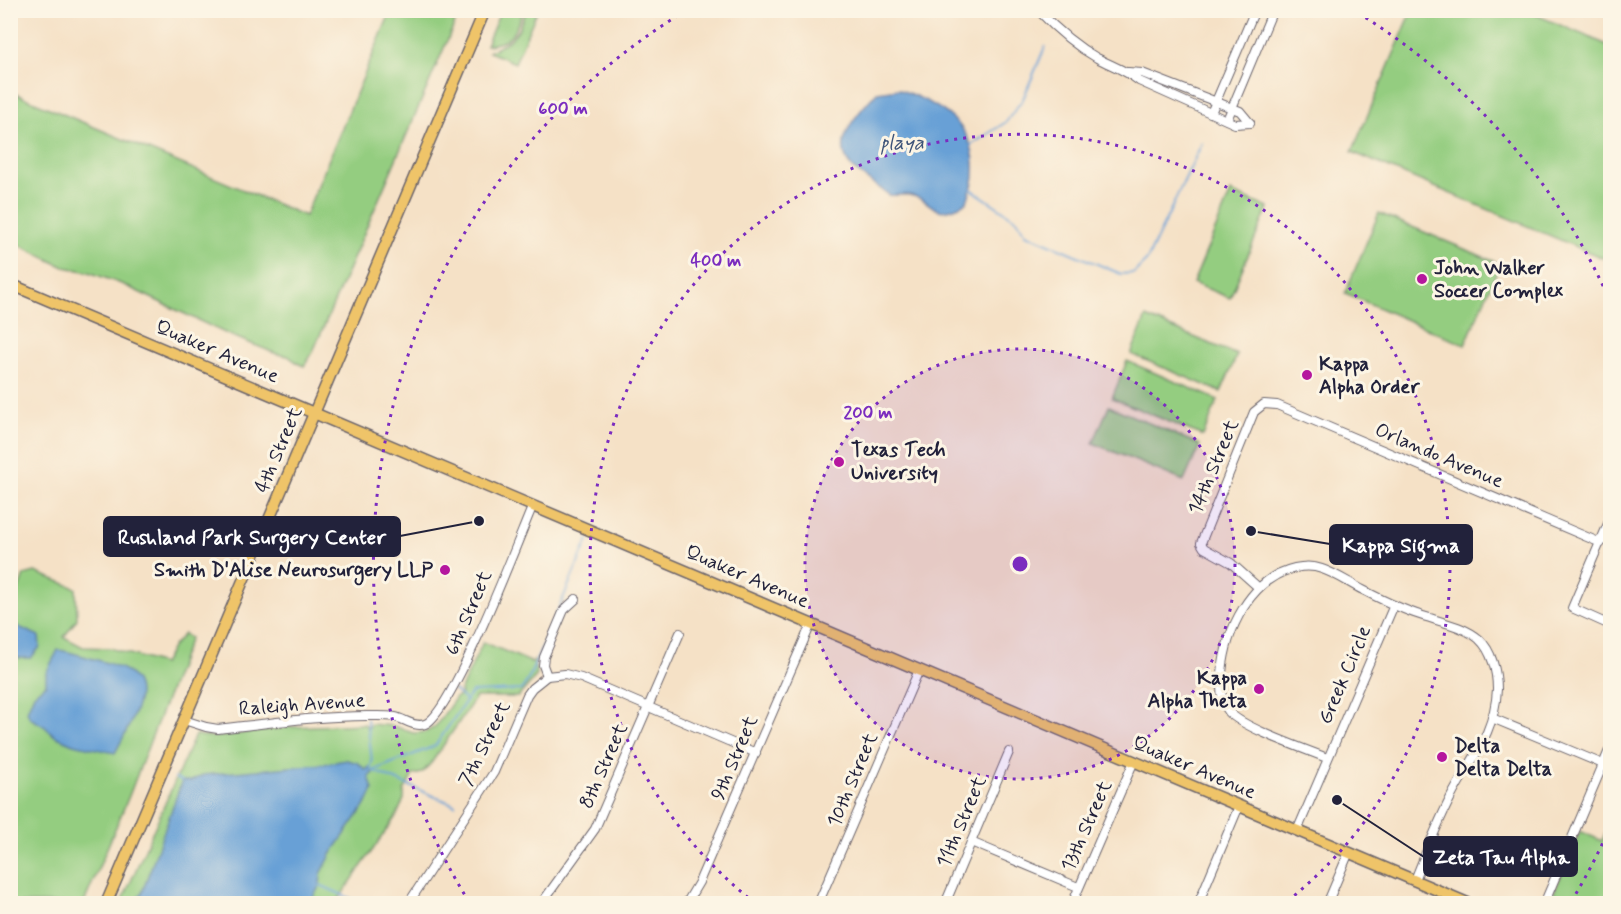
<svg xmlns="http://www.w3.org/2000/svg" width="1621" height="914" font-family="Mynerve,sans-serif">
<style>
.green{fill:#94cd80;stroke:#5b785e;stroke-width:1.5}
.water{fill:#68a0d6;stroke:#456188;stroke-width:1.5}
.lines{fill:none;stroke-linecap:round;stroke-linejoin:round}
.stream{stroke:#68a0d6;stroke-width:2}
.minor-casing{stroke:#6c656c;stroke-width:10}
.major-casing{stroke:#6c656c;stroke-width:13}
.minor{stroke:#fff;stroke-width:8}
.major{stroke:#efc469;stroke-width:10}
.ring{fill:none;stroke:#7b2cbf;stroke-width:3;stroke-dasharray:3 6}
.poi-dot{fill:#b5179e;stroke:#fcf5e5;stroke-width:2}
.labels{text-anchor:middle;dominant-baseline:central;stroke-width:6;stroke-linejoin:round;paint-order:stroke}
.poi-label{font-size:20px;font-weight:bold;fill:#22223b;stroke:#fcf5e5;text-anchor:start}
.street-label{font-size:20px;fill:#22223b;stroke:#fcf5e5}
.water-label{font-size:21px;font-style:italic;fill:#3e5479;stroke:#fcf5e5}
.centre{fill:#7b2cbf;stroke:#fcf5e5;stroke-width:3}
.ring-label{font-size:18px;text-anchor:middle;font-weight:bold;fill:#7b2cbf;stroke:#fcf5e5;stroke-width:6;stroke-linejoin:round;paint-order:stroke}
.leader{fill:none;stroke:#22223b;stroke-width:2}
.callout-dot{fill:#22223b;stroke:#fcf5e5;stroke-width:2}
.callout{fill:#22223b;stroke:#22223b;stroke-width:2}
.callout-label{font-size:21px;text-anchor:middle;font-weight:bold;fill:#fff}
</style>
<rect width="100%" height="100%" fill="#fcf5e5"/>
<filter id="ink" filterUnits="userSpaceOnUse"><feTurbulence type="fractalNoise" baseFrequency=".0167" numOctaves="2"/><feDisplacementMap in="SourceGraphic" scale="12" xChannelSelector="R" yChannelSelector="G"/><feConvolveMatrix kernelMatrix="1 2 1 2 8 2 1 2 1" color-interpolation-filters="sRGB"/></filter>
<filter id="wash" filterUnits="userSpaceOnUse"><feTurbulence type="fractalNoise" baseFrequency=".008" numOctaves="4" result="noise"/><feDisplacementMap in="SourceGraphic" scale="24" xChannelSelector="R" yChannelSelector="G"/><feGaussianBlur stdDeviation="1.35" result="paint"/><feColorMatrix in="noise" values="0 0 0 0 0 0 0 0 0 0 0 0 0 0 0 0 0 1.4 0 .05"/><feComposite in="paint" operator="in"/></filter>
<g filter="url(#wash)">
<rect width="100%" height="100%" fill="#f5e1c6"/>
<g class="green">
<path d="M501,10l22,1c-8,21 -12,33 -37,34z"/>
<path d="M391,11h69l-148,343 -8,12 -5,-2 -11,-8 -11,-2 -50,-20 -103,-49 -35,-13 -25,-5 -53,-26v-149l294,124z"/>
<path d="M526,11h11l-22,52 -26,-11 21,-12 8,-10z"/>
<path d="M1412,11h115l83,35v215l-258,-109z"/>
<path d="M1231,192l37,16 -38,90 -37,-15z"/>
<path d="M1379,213l121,51 -35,81 -120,-52z"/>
<path d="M1146,317l91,38 -16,37 -90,-38z"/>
<path d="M1127,361l91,39 -15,36 -91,-38z"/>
<path d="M1109,406l91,39 -16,36 -91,-38z"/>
<path d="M35,572l41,16 1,31 -13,18 19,10 27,1 53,16 10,-18 11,-12 6,4 -61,158 -45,107h-73l-1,-297 3,-1 11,-30z"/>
<path d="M483,642l50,21 1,-2 3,14 -19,22h-42l-44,65 -10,11 -9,2 -9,16v8l-7,16 -61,88 -215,1 74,-169 20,2 77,-10 72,-3 4,5 3,-5 23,2 19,7 13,-1 9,-5 21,-30 5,-2 -1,-4z"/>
<path d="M1610,822v76l-2,5 -59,1 31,-73 22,10z"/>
</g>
<g class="water">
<path d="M898,89c41,15 80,35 76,86 0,9 -5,19 -7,27 -38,21 -29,-2 -58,-7 -7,-1 -14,1 -20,0 -11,-9 -29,-19 -38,-29 -22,-25 10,-56 26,-74z"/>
<path d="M11,621l10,7 18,8 1,11 -9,11h-12l-8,-5z"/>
<path d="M58,650c13,2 24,6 36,9 17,5 45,11 45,34 0,17 -16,45 -24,60l-42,-9 -18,-8 -11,-10 -14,-8 -3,-7 7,-17 12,-10v-11z"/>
<path d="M347,760l11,3 8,7 3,-3 4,7 -4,2 4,14 -5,11 -36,52 -11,21 -1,11 -10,18h-176l8,-10 40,-112h9l12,-6 120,-11z"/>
</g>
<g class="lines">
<g class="stream">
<path d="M1060,12l1,-2"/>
<path d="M971,145l35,-23 17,-23 22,-52"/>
<path d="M971,189l46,31 9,14 95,40 13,-1 13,-13 55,-117"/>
<path d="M454,690l11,10"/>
<path d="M367,719l5,43 -2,7"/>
<path d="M372,771l63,-25 37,-54 49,-2 7,-10 60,-140"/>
<path d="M374,771l81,34"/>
<path d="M175,778l7,3"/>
<path d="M320,885l43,19"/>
</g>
</g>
</g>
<g filter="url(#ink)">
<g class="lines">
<defs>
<g id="minor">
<path d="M1038,10c18,19 36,35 59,48 15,8 29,12 42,23l96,43 15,-1"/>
<path d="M1128,72l14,1 90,35 8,3 10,12"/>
<path d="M1211,113l44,-103"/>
<path d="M1227,120l46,-110"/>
<path d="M1610,519l-38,89 38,17"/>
<path d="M1259,588l-28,-25 -27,-15 -3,-5 53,-131 10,-8 13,1 324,138"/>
<path d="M547,676l18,-2 16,4 175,75"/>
<path d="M1492,718l118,49"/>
<path d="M184,720l22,7 12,2c53,-6 105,-14 159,-13 5,0 12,0 18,1 10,2 20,11 30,7 27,-10 93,-184 108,-219"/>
<path d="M1327,758c-22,-9 -84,-30 -98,-46 -9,-11 -9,-26 -7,-39 4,-43 28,-95 73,-105 9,-2 19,-2 27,1 15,5 27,14 41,21 21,11 44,22 67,28 17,6 35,9 49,21 13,12 18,33 18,50 -2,45 -27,71 -46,108 -14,27 -25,55 -36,83"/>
<path d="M1297,831l97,-226"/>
<path d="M971,842l107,45"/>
<path d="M408,904l86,-132 33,-77 5,-7 15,-12 -4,-11 1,-8 20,-47 12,-11"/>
<path d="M541,904l54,-75 85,-196"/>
<path d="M686,904l13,-22 112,-258"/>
<path d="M818,904l101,-234"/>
<path d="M945,904l64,-152"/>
<path d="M1072,904l62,-143"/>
<path d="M1198,904l41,-98"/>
<path d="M1327,904l22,-52"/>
<path d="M1544,904l66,-156"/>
</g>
<g id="major">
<path d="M10,284l1460,620"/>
<path d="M106,904l379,-894"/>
</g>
</defs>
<use href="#minor" class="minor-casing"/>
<use href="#major" class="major-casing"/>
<use href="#minor" class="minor"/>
<use href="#major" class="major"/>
</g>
</g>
<circle cx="1020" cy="564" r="215" fill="#7b2cbf" fill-opacity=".12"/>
<g class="ring">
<circle cx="1020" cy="564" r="215"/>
<path d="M755 903A430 430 0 1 1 1285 903"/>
<path d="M1610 827A646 646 0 0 1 1571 902M469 902A646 646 0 0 1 682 13M1358 13A646 646 0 0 1 1610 301"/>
</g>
<g class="poi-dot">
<circle cx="1422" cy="279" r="6"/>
<circle cx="1307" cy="375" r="6"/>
<circle cx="839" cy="462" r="6"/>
<circle cx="445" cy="570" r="6"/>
<circle cx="1259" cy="689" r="6"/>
<circle cx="1442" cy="757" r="6"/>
</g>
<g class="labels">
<g class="poi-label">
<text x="1434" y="268">John Walker<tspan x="1434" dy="23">Soccer Complex</tspan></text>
<text x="1319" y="364">Kappa<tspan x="1319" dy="23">Alpha Order</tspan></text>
<text x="851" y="450">Texas Tech<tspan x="851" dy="23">University</tspan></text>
<text x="433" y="570" text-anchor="end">Smith D'Alise Neurosurgery LLP</text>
<text x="1247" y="678" text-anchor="end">Kappa<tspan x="1247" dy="23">Alpha Theta</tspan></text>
<text x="1454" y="746">Delta<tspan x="1454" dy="23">Delta Delta</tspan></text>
</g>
<g class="street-label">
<text transform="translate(217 352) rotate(23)">Quaker Avenue</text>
<text transform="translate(279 450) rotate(-67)">4th Street</text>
<text transform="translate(1439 456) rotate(23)">Orlando Avenue</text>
<text transform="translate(1214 467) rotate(-67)">14th Street</text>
<text transform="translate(747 577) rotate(23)">Quaker Avenue</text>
<text transform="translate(469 613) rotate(-67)">6th Street</text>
<text transform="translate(1345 675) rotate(-67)">Greek Circle</text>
<text transform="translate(302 705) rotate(-4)">Raleigh Avenue</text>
<text transform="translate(485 744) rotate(-64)">7th Street</text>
<text transform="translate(735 758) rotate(-67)">9th Street</text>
<text transform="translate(604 766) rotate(-66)">8th Street</text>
<text transform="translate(1194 768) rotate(23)">Quaker Avenue</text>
<text transform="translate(853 780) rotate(-67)">10th Street</text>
<text transform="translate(962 822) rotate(-67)">11th Street</text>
<text transform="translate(1087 826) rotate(-66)">13th Street</text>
</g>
<g class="water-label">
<text x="902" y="143">playa</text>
</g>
</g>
<circle cx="1020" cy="564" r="9" class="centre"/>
<g class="ring-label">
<text x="563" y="114">600 m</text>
<text x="716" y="266">400 m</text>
<text x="868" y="418">200 m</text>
</g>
<path class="leader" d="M479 521L400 536M1251 531L1330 544M1337 800L1424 857"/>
<g class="callout-dot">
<circle cx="479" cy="521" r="6"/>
<circle cx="1251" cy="531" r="6"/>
<circle cx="1337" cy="800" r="6"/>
</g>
<g class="callout">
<rect x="104" y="517" width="296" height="39" rx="6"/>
<rect x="1330" y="525" width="142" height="39" rx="6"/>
<rect x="1424" y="837" width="153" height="39" rx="6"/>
</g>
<g class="callout-label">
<text x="252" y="544">Rushland Park Surgery Center</text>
<text x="1401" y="552">Kappa Sigma</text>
<text x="1501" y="864">Zeta Tau Alpha</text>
</g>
<rect width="1621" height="914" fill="none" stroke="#fcf5e5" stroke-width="36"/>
</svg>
